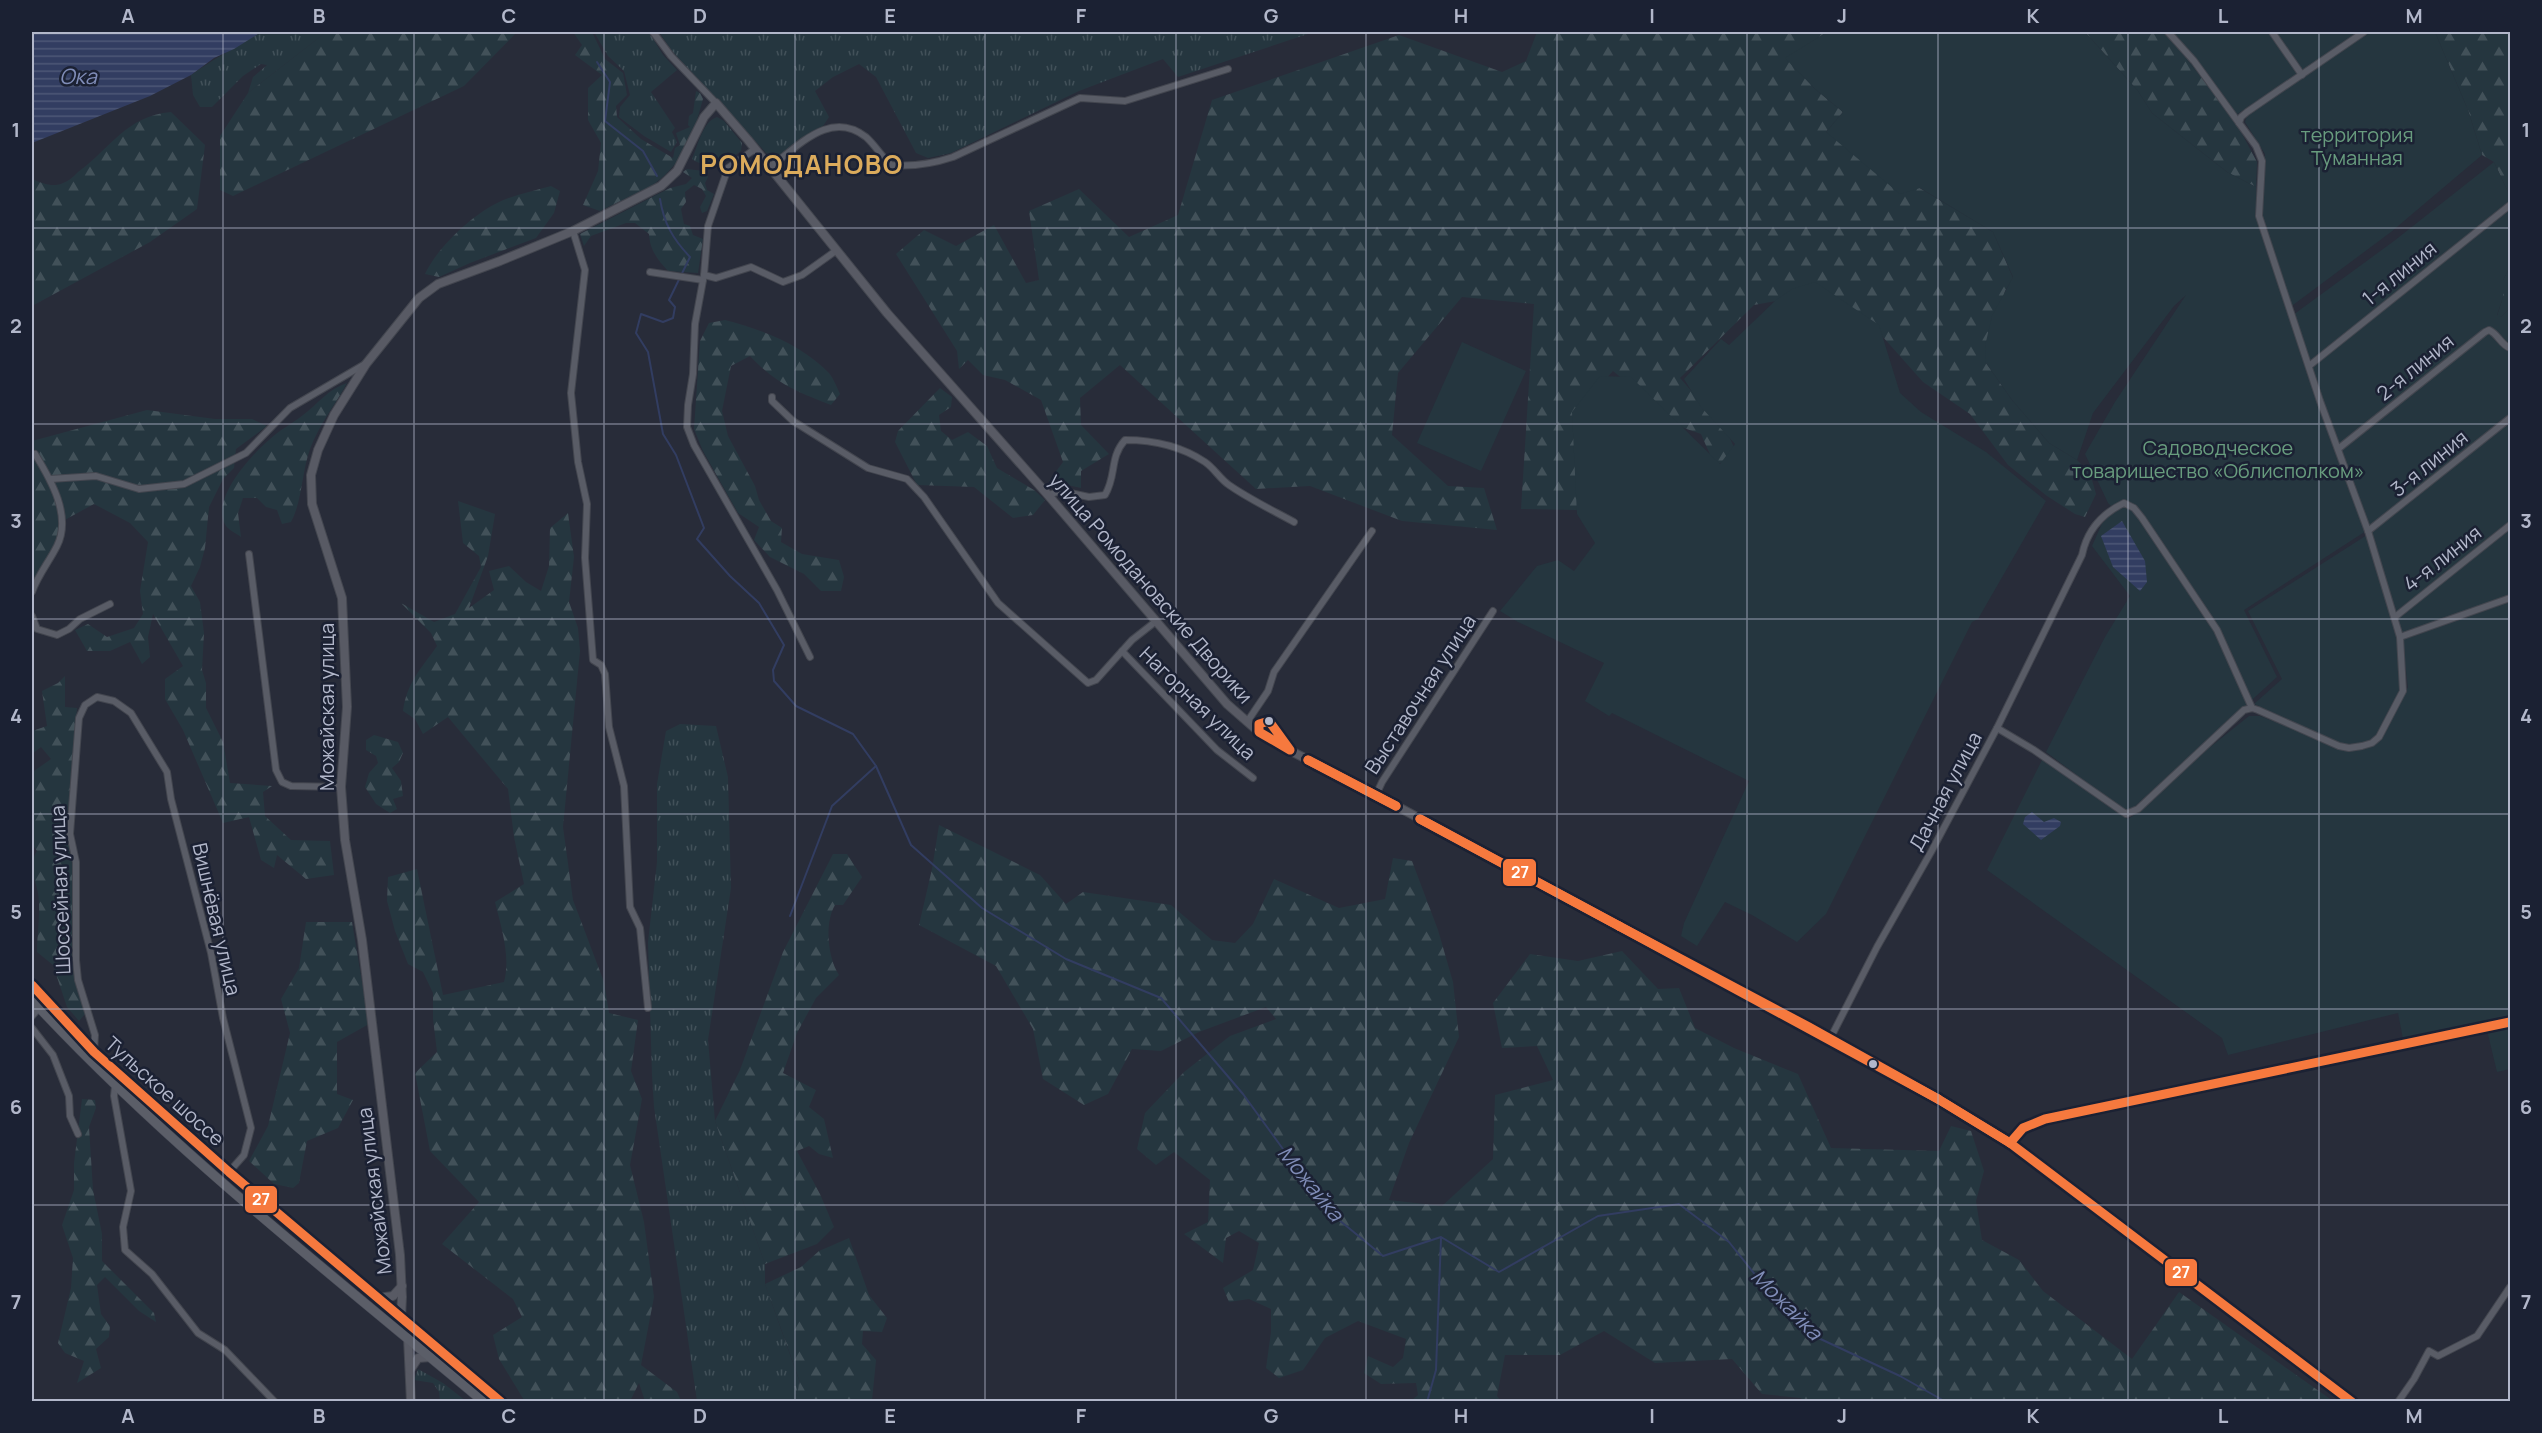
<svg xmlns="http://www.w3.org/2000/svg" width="2542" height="1433" font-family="Manrope,sans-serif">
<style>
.grass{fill:url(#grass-tufts)}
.forest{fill:url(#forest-firs)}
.garden{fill:#25363f}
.water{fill:url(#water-rules)}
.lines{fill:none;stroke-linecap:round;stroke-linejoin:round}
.stream{stroke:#323d61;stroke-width:2}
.street-casing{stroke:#43464f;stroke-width:8}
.secondary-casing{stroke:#43464f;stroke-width:10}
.primary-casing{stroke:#464955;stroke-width:10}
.street{stroke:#595c66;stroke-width:6}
.secondary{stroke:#585a64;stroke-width:8}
.primary{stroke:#5b5e68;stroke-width:9}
.bus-1-casing{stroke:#1b2133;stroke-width:14}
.bus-1{stroke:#f6793e;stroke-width:9}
.grid{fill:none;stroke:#b2b7ca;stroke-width:1.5;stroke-opacity:0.55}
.bus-dot{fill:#b2b7ca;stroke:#1b2133;stroke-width:2}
.labels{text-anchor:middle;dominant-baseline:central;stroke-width:5;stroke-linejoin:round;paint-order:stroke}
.park-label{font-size:20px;fill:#689c7e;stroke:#1b2133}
.street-label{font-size:20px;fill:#b2b7ca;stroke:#1b2133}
.water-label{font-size:21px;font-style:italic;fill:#808db8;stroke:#1b2133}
.district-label{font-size:26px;font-weight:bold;letter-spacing:1.5px;fill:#dbab5c;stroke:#1b2133}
.line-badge{stroke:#1b2133;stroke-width:2}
.badge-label{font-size:16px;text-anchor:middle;font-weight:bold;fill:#fff}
.neatline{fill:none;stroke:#b2b7ca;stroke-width:2}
.grid-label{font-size:20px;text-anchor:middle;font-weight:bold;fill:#b2b7ca}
</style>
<defs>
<pattern id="grass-tufts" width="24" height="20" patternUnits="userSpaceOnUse" patternTransform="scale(1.5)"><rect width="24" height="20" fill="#25363f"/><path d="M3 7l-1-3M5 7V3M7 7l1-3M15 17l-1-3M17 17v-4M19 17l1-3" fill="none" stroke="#425159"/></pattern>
<pattern id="forest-firs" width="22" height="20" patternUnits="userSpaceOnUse" patternTransform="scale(1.5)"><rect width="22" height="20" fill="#25363f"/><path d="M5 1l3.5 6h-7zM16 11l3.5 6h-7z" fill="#425159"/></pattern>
<pattern id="water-rules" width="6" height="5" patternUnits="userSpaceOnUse" patternTransform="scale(1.5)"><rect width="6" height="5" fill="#323d61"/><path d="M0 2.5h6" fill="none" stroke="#4d5776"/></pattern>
</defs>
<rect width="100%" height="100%" fill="#282c39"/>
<g class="grass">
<path d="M258,32h75l-8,1 -77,60 5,-16 14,-12 -6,-1 -18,12 -31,31h-12l-7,-12 -2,-20c22,-16 45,-27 67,-43z"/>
<path d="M594,32h55l14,23 14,15 -26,22 24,36 -3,4 5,10 -6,10 -27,-16 -25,-19 1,-10 10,-12 -6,-24 -16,-15z"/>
<path d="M659,32h655l-136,45 -15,-18 -84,32 -128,62 -23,5 -12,-5 -40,-76 -17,-13 -26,13 -18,14 14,26 -6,9 -44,31 -10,-1 -97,-105z"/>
<path d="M717,117l7,4 18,22 -1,8c-11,9 -36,19 -49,8 6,-13 10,-37 25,-42z"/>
<path d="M680,724l36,2 12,51 3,111 -23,152 7,81 50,143v20l35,99 -4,14 -4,4h-95l-43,-294 -2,-32 -4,-133 9,-80v-78l9,-53z"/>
<path d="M418,1369l25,14 23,18h-26l-1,-9 -6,-9 -19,-3z"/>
</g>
<g class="forest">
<path d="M333,32h184l-53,54 -231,110 -13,-6v-54l28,-43 77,-60z"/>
<path d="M573,32h19l13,27 18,14 4,22 -11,11 1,11 24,22 32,19 2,-10 5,-3 -4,-12 14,-6 -2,-2 1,-9 4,-3 3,-22 4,2 3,6 -8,28 -18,35 -12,13 -12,10 -53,26 -17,-6 15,-34 3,-28 -13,-23v-32l14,-13 -27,-20 7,-10z"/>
<path d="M1537,32h290l-41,26 29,31 28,23 -17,20 167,100 20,46 -8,13 -19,72 26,37 37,43 28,17 13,13 6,21 -11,23 -10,-3 -28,-18 -39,-31 -38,-51 -47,-32 -49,-55 -49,-35 -71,13 -74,73 47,54 10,22 -22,12 -14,-32 -20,-7 -68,-56 -35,38 -1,101 -56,-1 13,-205 -72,-7 -64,76 -6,62 56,51 36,2 13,42 -95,-9 -92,-35 -54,3 -136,-124 -40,33 1,27 28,29 -28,17v17l-32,-7 14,-19 -22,-62 -36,-20 -22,-5 -15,-15 -9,9 -2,-18 -61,-97 28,-24 32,16 38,-21 32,58 13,-3 -10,-69 50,-22 50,48 49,-22 34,-115 187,-65 103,37 24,-11z"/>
<path d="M2085,32h80l68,85 24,45 -1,25 -29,-15 -75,-59 -14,-22z"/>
<path d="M2435,32h75v164l-16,-34 -12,-7 -14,-45z"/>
<path d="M171,112l34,33 -8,64 -47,33 -118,64v-127c10,4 21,9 31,4 6,-2 11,-7 15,-11 33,-24 48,-56 93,-60z"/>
<path d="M687,169l17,2 4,6 -3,6 2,7 7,4 -7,17 -5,2 -2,-6 6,-11 -4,-7 -8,-4 -9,7 1,10 -5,7 3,15 6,2 3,9 10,4 -5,34 -30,-2c-11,-12 -18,-21 -19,-37l-14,-11h-9l-35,13 -7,10 -4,-12 90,-46 16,-4 6,-6 -9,-6z"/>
<path d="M551,186l9,5 -6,22 -18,25 -66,25 -31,14 -14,-3c12,-26 46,-58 72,-71 16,-8 37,-12 54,-17z"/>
<path d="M2510,267v41l-10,10 -3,-2 6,-19v-17z"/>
<path d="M725,320c36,9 77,25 104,53 5,6 8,15 11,21l-9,11c-34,-13 -56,-22 -81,-49l-19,10 -9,45 6,25 27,50 4,14 12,21 11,7 -1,14 21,12 37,6 5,17 -3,14h-20l-17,-17 -34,-17 -16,-17 5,-13 -21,-14 -35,-62 -9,-22 6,-88 9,-18z"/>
<path d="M347,383c-12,22 -28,42 -37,66 -8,22 -8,53 -19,73l-9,2 -5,-14 -11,-3 -9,-9h-14l-5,15 3,24c-4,-3 -12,-7 -15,-11 -17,-25 25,-71 43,-86 10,-10 23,-16 34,-25 15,-11 25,-26 44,-32z"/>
<path d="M940,388l12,9 -1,10 -12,8 2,16 11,9 16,-8 19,14 10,22 37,22 11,10 -12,15 -20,3 -39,-31 -57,-2 -22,-43 3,-11z"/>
<path d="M147,410l68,9h37l15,7 -31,23 -2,19 -11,11 -14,28 -4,41 -5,19 -9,19 9,16 4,31 -2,37 4,13v25l17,34 7,41 42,3 -9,6 2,24 26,24 39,1 4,34 -28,4 -29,-24 -3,13 -13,-8 -12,-43 -26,6 -40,-93 -18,-31v-20l18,-13 -30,-52 -5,23 2,20 -8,7 -12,-22 -20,9h-23l-12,-21 13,-6 19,13 27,-9 9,-14 -3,-23 8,-49 -18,-19 -36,-19 -33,18 -7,26 -22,39v-146z"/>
<path d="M458,501l37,13 -7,42 -19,52 25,-18 -5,-19 20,-5 17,16 15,9 8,-25 1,-38 18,-15 6,44 -5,45 9,26 2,23 -17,176 10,73 31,82 5,31 29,7 -7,51 11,28 -12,66 14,57 10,75 -13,68 36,27 4,9h-36l-6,-18 -9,18 -106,-1 -25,-41 -6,-24 29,-18 -9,-18 -71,-55 37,-42 -49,-51 -15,-78 22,-21 -4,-33v-26l-10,-21 -15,-8 -13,-33 -8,-30 1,-24 29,-8 26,126 61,-13c7,-26 -3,-55 -9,-80l29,-18 -10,-47 -6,-48 -60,-72 -25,17 -8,-15 -12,-8c4,-29 18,-42 34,-65l-6,-13 -30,-30 33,19 21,-8 26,-47 -2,-11 -16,-13z"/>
<path d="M65,676v31l12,1 -10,124 5,32v97l13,53 -6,7 -12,-14 -14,-42 -16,-13c0,-19 4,-40 1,-59 -3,-18 -12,-23 -1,-42l-5,-7v-65l2,-8 17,-12 -10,-12 -9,7v-23l15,-5 -5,-35 16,-8z"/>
<path d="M374,735l24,7 5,11 -4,9 -7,6 9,13 2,15 -10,3 4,10 -7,4 -14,-9 -11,-17 4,-14 9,-10 -2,-7 -10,-6v-10z"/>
<path d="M939,825l101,50 26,29 17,-12 88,13 41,35 23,3 18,-19 21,-45 65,29 46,-9 8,-41 19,3 26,69 15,52 6,55 -50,106 -20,57 53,6 51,-47 2,-64 58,-15 -16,-34 -35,2 -9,-45 37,-49 48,7 44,-10 36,38 21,-1 16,40 39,20 64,26 33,74 108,3 12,-25 20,5 13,40 -8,30 6,39 37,20 24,31 89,68 47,-67 154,109h-530l-2,-3 -39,-4 -30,-35 -77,4 -51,-32 -44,24h-55l-8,41 4,5h-90l7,-6 -2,-12 -35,1 -17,-11 4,-17 25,11 10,-9 3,-19 -48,-18 -33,17 -22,32 -24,8 -13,-10 5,-36v-23l-22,-10 -20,3 -6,-14 30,-18 6,-27 -20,-12 -13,7 -3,25 -39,-29 24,-12 2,-42 -36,-28 -18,13 -19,-16 8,-36 39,-41 46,-36 46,-17 -10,-12 -67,25 -38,19 -29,-2 -24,45 -24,11 -41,-26 -10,-50 -37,-63 -77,-41 13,-56z"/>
<path d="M833,854h14l15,23 -19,28h-8c-11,19 -7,53 4,70l-23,23 -19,35 -14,40 33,17 -7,17 15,12 9,39 -14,-4 -10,-8 -12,5 23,43 14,33 -17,17 -52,20 -50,-143 25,-51 43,-118z"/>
<path d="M306,922h46l17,102 -32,18v52l16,6 -15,28 -31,13 -8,42 -6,5 -19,-4 -25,-23 19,-35 22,-93 -9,-34 18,-31z"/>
<path d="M82,1099l13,1 1,8 -7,19 4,63 9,44v27l52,52 2,9 -17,-11 -34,-34 -8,8 4,29 9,12 -1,11 -13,12 5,19 -24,15 7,-22 -19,-8 -7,-10 13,-55 2,-30 -11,-33 12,-35v-27z"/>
<path d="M849,1238l20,57 18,23 -5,14 -19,-1 -1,13 14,16 -4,41h-80l4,-4 4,-15 -35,-98 36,-17 18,-16z"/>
</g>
<g class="garden">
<path d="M1827,32h258l53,59 14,22 75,59 29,15 3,35 107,309 -122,79 33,67 -146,133 -9,-1 -76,-57 59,-115 25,-41 -38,-50 12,-27 12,-8 -8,-8 -23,-49 30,-52 71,-107 -12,11 -81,107 -16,47 -28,-17 -37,-43 -26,-37 -1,-17 7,-30 21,-39 -20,-45 -73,-44 -20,6 -74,-62 17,-20 -28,-23 -30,-31z"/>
<path d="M2165,32h195l-127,85z"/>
<path d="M2368,32h67l33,78 14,45 -91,77 -102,76 -27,-89 3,-65 -20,-32 2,-6z"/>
<path d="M2494,162l16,34v71l-7,13v17l-6,18 4,2 9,-9v289l-108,38 -109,-320 101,-74z"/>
<path d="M1815,282l64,43 21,68 21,19 65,40 60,49 -68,118 -6,3 -146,292 -29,28 -45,-27 -27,-13 -28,44 -16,-10 3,-13 65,-142 -137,-68 -3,3 -24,-15 19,-38 -86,-41 -18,-11 37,-45 21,-6 16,11 21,-28 -18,-29 -5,-102 28,-36 31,1 89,87 15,-20 -34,-37 -17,-28 37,-40 8,6 47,-45 16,-11z"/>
<path d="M1462,342l64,29 -45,100 -64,-28z"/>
<path d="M2367,535c14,43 42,112 32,157 -3,15 -16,31 -23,45l-5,5 -27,4 -90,-42 28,-25 -34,-68z"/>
<path d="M2510,602v467l-13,3 -12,-50 -82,17 -5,-26 -170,42 -6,-17 -235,-168 56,-112 85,61 12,-8 69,-63 40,-32h11l91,35 17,-3 15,-13 25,-48 -6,-47z"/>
</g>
<g class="water">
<path d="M32,32h229l-27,17 -20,9 -23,17 -41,21 -118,47z"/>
<path d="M2122,521l23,40 2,21 -7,9 -27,-24 -12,-31z"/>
<path d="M2032,812l12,10 10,-4 7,4 -1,4 -19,14 -18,-16 2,-7z"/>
</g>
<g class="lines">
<g class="stream">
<path d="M597,62l13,20 -5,39 38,30 14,25"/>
<path d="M660,199c4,25 13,40 30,58l-21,43 6,7 -2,11 -10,4 -22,-8 -5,19 12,19 15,82 13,21 28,73 -7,11 33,37 29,27 25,42 -11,25 1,11 22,25 57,28 23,32 -44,40 -42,110"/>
<path d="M876,766l35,79 71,63 84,51 95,39 82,96 85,117 55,45 58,-19 58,35 99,-56 81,-12 50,38 40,50 45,44 86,40 46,26"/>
<path d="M1427,1402l9,-32 5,-132"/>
</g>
<defs>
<g id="street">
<path d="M653,32l18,24 45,47"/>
<path d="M2168,32l26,29 45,62"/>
<path d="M2272,32l30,43"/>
<path d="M755,149l-27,19 -20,58 -4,49 -9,49 -2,50 -5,31 -1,22 7,18 83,145 33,67"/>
<path d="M770,167c29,-21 60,-58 96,-30 9,8 16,20 25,28 23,2 41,-1 62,-8l127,-59 45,3 103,-32"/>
<path d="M573,231l12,39 -14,123 7,69 9,42 -2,54 8,102 8,5 4,9 4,53 15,59 6,121 10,21 8,80"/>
<path d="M650,272l53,8"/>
<path d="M704,275l12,3 35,-11 32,15 19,-7 35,-25"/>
<path d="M2309,366l201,-161"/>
<path d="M772,397v4l21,20 75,47 39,11 17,18 74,106 90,80 8,-3 36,-40 23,-18"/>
<path d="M2338,449l147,-117 4,-2c9,4 12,15 21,18"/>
<path d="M32,456l3,-2c16,26 37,62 22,92 -8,16 -19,29 -25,46"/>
<path d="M50,479l46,-3 43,13 45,-5 62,-31 44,-45 75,-44"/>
<path d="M1048,495l13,-4 28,6 16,-2c12,-20 4,-37 20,-55 28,0 56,6 80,22 9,6 15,17 24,23 20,14 43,25 65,37"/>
<path d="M2368,531l142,-113"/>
<path d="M249,554l27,216 6,12 9,4 50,1"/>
<path d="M32,616l5,13 20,6 12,-6 11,-10 30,-15"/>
<path d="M2395,617l115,-92"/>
<path d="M2400,637l110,-39"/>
<path d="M1122,651l95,99 36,28"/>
<path d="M1247,722l21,-31 6,-19 98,-141"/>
<path d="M1997,728l37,22 92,64 12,-5 106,-99 8,-2 6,2 81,36 10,2 13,-2 10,-3 7,-6 24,-46 -3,-54 -32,-106 -48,-130 -61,-185 3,-55 -6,-15 -17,-23 2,-6 6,-5 117,-80"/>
<path d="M1376,795l6,-13 111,-171"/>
<path d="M32,1016l7,-8"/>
<path d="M32,1028l21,27 16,41 1,20 8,18"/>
<path d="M1830,1039l47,-92 54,-95 66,-124 85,-173c5,-25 19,-41 42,-52l10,5 8,10 75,112 35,78"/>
<path d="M94,1052l1,-17 -17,-55 -2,-20v-98l-6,-28 9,-116 6,-13 12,-8 17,4 17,12 36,59 4,27 40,154 12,65 28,110 -7,27 -15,17"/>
<path d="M115,1086l-1,10 17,95 -8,36 2,23 27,24 46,59 27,17 50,52"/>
<path d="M2398,1402l16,-23 15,-28 9,5 39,-20 33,-49"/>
</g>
<g id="secondary">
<path d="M2010,1143l13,-15 22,-9 465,-97"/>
<path d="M378,1298l15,-2 9,-10"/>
<path d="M401,1318l1,-21 -2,-42 -38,-315 -17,-100 -4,-53 6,-80 -5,-109 -30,-94 -1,-29 7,-25 16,-35 32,-51 53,-66 19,-14 62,-23 73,-30 88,-45 16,-15 27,-54 12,-14 32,37 139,173 161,182 179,209 32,28 32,19 85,44 454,244 133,74 47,30 343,259"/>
<path d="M408,1338l3,64"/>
<path d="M410,1370l8,-12 13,-1"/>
</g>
<g id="primary">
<path d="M32,985l62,67 135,120 273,230"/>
<path d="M32,1000c137,148 298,273 452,402"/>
</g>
</defs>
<use href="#street" class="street-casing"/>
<use href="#secondary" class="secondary-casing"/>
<use href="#primary" class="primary-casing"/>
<use href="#street" class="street"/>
<use href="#secondary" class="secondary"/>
<use href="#primary" class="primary"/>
<defs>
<g id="bus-1">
<path d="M1269,721l21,29 -31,-18v-8z"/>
<path d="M1308,760l88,46"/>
<path d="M1308,760l88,46"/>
<path d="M1420,819l199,107"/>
<path d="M1420,819l199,107"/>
<path d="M1619,926l190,101 129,72"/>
<path d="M1619,926l319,173"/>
<path d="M32,985l62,67 135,120 272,230"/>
<path d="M1938,1099l72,44"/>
<path d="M1938,1099l72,44"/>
<path d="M2010,1143l342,259"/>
<path d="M2010,1143l13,-15 22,-9 465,-97"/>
</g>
</defs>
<use href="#bus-1" class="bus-1-casing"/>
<use href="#bus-1" class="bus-1"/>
</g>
<path class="grid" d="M223,32v1370M414,32v1370M604,32v1370M795,32v1370M985,32v1370M1176,32v1370M1366,32v1370M1557,32v1370M1747,32v1370M1938,32v1370M2128,32v1370M2319,32v1370M32,228h2478M32,424h2478M32,619h2478M32,814h2478M32,1009h2478M32,1205h2478"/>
<g class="bus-dot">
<circle cx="1269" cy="721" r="5"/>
<circle cx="1873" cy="1064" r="5"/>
</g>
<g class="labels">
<g class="park-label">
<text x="2357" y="134">территория<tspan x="2357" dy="23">Туманная</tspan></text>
<text x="2218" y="447">Садоводческое<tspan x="2218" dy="23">товарищество «Облисполком»</tspan></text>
</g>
<g class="street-label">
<text transform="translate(2399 273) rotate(-39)">1-я линия</text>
<text transform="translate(2415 367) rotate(-39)">2-я линия</text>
<text transform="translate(2429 463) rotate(-39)">3-я линия</text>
<text transform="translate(2442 558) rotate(-38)">4-я линия</text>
<text transform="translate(1151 588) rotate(49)">улица Ромодановские Дворики</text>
<text transform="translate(1420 694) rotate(-57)">Выставочная улица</text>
<text transform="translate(1198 703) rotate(44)">Нагорная улица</text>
<text transform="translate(326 707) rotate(-90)">Можайская улица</text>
<text transform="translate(1945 791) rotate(-62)">Дачная улица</text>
<text transform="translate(60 890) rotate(-92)">Шоссейная улица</text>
<text transform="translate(217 919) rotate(77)">Вишнёвая улица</text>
<text transform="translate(165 1091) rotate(42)">Тульское шоссе</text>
<text transform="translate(374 1191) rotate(-97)">Можайская улица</text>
</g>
<g class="water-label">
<text x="78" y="76">Ока</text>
<text transform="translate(1311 1183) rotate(51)">Можайка</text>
<text transform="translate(1787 1304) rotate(45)">Можайка</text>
</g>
<g class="district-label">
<text x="802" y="164">РОМОДАНОВО</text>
</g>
</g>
<g class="line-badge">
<rect x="1502" y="858" width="35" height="29" rx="6" fill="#f6793e"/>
<rect x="244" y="1185" width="34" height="29" rx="6" fill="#f6793e"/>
<rect x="2164" y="1258" width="34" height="29" rx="6" fill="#f6793e"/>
</g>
<g class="badge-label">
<text x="1520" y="878">27</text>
<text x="261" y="1205">27</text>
<text x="2181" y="1278">27</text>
</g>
<rect width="2542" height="1433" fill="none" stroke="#1b2133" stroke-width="66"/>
<rect x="33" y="33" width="2476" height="1367" class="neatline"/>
<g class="grid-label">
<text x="128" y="23">A</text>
<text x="319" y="23">B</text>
<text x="509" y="23">C</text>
<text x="700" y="23">D</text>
<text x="890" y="23">E</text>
<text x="1081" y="23">F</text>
<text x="1271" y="23">G</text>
<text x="1461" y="23">H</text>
<text x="1652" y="23">I</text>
<text x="1842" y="23">J</text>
<text x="2033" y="23">K</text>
<text x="2223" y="23">L</text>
<text x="2414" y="23">M</text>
<text x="16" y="137">1</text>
<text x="2526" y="137">1</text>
<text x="16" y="333">2</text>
<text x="2526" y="333">2</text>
<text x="16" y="528">3</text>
<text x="2526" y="528">3</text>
<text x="16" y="723">4</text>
<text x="2526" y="723">4</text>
<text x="16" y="919">5</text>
<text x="2526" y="919">5</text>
<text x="16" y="1114">6</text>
<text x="2526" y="1114">6</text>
<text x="16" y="1309">7</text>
<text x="2526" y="1309">7</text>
<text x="128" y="1423">A</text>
<text x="319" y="1423">B</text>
<text x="509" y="1423">C</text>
<text x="700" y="1423">D</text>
<text x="890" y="1423">E</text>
<text x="1081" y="1423">F</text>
<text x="1271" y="1423">G</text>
<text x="1461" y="1423">H</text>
<text x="1652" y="1423">I</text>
<text x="1842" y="1423">J</text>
<text x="2033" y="1423">K</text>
<text x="2223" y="1423">L</text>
<text x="2414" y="1423">M</text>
</g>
</svg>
